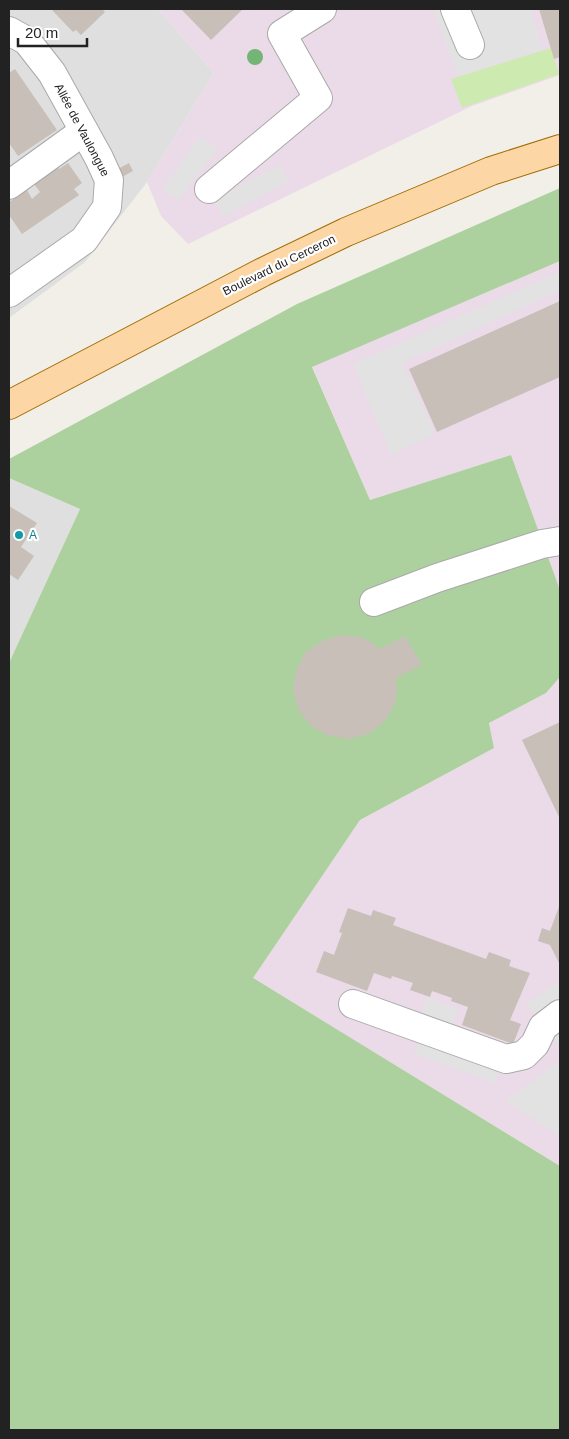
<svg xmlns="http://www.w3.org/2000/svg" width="569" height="1439" font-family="Arial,sans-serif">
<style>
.residential{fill:#e0dfdf}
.industrial{fill:#ebdbe8}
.grass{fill:#cdebb0}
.forest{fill:#add19e}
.parking{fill:#e2e2e2}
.building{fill:#c7bfb8}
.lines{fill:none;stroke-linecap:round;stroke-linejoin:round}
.minor-casing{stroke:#a9a9a9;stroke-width:30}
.major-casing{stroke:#a06b00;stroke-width:30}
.minor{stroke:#fff;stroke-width:28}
.major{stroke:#fcd6a4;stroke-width:28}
.tree{fill:#74b475}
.culture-dot{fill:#0f9aa8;stroke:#fff;stroke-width:2}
.labels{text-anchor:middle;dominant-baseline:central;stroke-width:4.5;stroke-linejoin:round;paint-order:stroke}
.street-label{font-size:12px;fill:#222;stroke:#fff}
.culture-label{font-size:12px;fill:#0d838f;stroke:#fff;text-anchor:start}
</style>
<rect width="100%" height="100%" fill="#f2efe9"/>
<g class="residential">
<path d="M9,9h149l56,64 -67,109 -62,80 -76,56z"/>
<path d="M9,478l71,31 -71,154z"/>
</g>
<g class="industrial">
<path d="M158,9h402v66l-88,31 -284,138 -27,-28 -14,-34 67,-109z"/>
<path d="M560,261v329l-49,-135 -141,45 -58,-134z"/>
<path d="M560,677v489l-308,-188 108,-158 134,-72 -5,-25 57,-30z"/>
</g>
<path class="grass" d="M551,48l8,26 -97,34 -11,-29z"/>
<path class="forest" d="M560,188v73l-248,106 58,133 141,-45 49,135v87l-14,16 -57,30 5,25 -134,72 -107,158 307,188v264h-551v-767l71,-154 -71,-31v-19l288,-155z"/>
<g class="parking">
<path d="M433,9h98l11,41 -84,26z"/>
<path d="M200,137l18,12 -40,51 -16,-11z"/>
<path d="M279,165l10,16 -65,35 -10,-16z"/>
<path d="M560,272v18l-158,73 33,71 -44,21 -38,-91z"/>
<path d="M559,982l1,1 -1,64 -33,-43z"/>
<path d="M427,997l31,12 -7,20 -29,-12z"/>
<path d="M422,1035l81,29 -8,19 -81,-30z"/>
<path d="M560,1061v75l-54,-35z"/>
</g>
<g class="building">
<path d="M54,9h48l3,3 -24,23 -5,-5 -3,2 -21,-22z"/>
<path d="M181,9h62l-32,31z"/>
<path d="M539,9h21v48l-6,2z"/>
<path d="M15,69l42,61 -39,26 -9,-13v-70z"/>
<path d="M68,163l14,20 -8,6 5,6 -57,39 -13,-19v-13l18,-12 5,9 8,-7 -6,-8 24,-17 1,2z"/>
<path d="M129,163l4,8 -11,6 -4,-8z"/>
<path d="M560,301v76l-123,55 -28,-63z"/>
<path d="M9,506l28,17 -16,24 13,9 -16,24 -9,-6z"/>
<path d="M341,635l20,2 10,5 9,7 25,-13 17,29 -26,13 1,15 -2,10 -10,18 -16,13 -20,5 -20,-3 -17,-9 -13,-16 -6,-20 3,-20 9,-18 17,-12z"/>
<path d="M560,722v97l-38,-79z"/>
<path d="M560,904v61l-10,-20 -12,-4 4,-13 8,3z"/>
<path d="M348,908l23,8 2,-6 23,8 -3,7 93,34 3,-7 22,8 -2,6 21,7 -20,47 11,4 -8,20 -51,-19 6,-18 -17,-6 1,-3 -20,-7 -2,6 -20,-7 3,-7 -21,-7 -1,3 -17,-6 -7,18 -51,-19 8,-21 10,4 8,-22 -3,-1z"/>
</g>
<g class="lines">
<defs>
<g id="minor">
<path d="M455,9l15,36"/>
<path d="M9,31l18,10 25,32 47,85 10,22 -2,27 -23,33 -75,53"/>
<path d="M9,185l75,-54"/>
<path d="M209,189l109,-91 -36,-64 40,-25"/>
<path d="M374,602l63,-24 105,-34 18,-3"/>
<path d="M353,1004l153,55 18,-4 11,-11 8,-17 17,-13"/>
</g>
<path id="major" d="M9,405l254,-133 83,-40 145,-61 69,-22"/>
</defs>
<use href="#minor" class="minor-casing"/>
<use href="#major" class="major-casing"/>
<use href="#minor" class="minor"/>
<use href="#major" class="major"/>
</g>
<circle class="tree" cx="255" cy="57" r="8"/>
<circle class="culture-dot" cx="19" cy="535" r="5"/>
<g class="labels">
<g class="street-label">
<text transform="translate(82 130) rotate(62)">Allée de Vaulongue</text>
<text transform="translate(279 265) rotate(-26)">Boulevard du Cerceron</text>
</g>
<g class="culture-label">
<text x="29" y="535">A</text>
</g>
</g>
<rect width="569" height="1439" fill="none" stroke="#222222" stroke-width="20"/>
<path d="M18 38v8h69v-8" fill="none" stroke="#222222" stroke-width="2.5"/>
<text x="25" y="38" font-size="15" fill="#222222" stroke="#ffffff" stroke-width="4" paint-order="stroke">20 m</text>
</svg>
